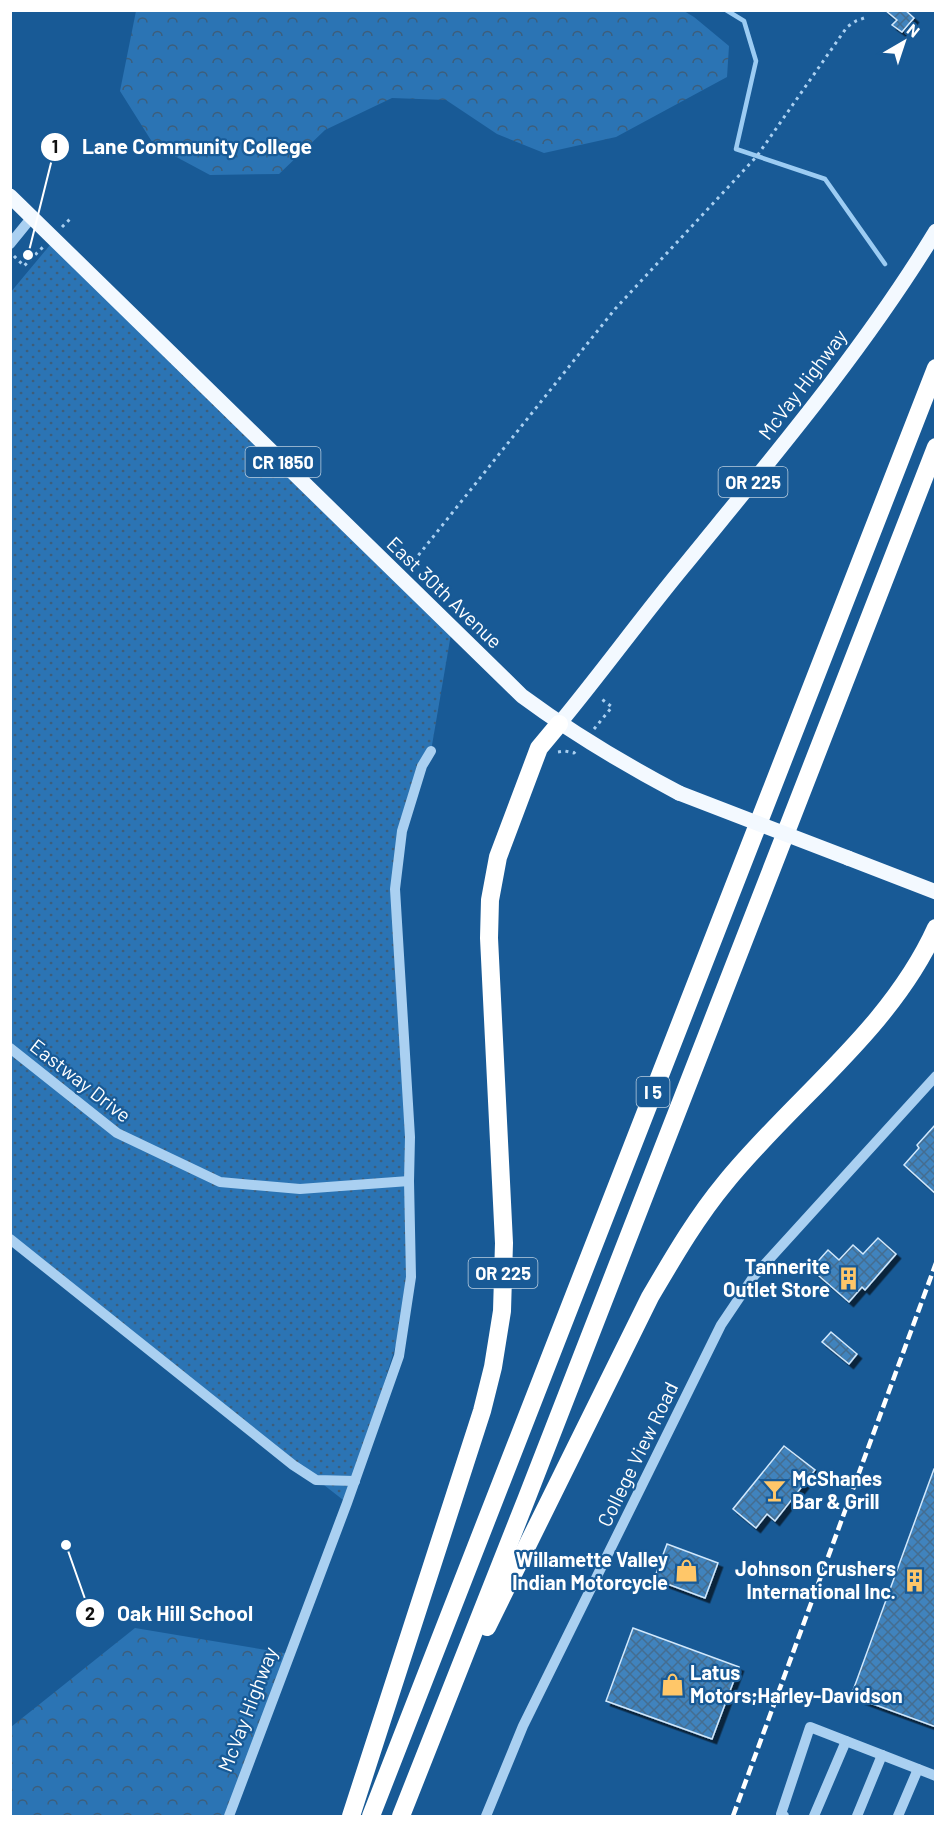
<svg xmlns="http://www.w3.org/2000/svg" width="946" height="1827" font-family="Barlow,sans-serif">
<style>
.grass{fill:url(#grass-dots)}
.forest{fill:url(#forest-crowns)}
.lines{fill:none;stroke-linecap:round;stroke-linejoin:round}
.stream{stroke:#9cccf3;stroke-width:4.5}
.building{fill:url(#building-cross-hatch);stroke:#d1e8fc;stroke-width:1.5;filter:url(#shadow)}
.path{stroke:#aad0f1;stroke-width:3;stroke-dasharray:3 4.5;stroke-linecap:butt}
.minor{stroke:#aad0f1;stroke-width:10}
.major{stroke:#f3f9ff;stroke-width:15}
.highway{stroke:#fff;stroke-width:18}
.rail{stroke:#fff;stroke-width:4.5;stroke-dasharray:10 4.5;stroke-linecap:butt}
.major-bridge{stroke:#f3f9ff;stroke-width:15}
.labels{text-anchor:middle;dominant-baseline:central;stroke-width:4.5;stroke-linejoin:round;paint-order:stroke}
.shield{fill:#185a96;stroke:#bacee0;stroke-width:1.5}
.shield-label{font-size:18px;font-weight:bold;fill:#fff}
.street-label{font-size:20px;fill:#fff;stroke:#185a96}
.poi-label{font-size:20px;font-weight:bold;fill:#fff;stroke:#185a96;text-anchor:end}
.leader{fill:none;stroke:#fff;stroke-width:2}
.callout-dot{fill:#fff;stroke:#185a96;stroke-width:2}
.mark-label{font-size:18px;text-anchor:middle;font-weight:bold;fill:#111}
.callout-label{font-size:21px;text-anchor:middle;font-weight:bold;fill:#fff;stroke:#185a96;stroke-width:4.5;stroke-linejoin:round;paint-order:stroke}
</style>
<defs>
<pattern id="grass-dots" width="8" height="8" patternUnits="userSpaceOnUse" patternTransform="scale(1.5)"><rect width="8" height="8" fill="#2b74b4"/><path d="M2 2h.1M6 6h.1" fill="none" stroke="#3d5e7b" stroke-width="1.8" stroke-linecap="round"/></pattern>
<pattern id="forest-crowns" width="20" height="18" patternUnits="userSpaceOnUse" patternTransform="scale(1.5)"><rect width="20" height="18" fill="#2b74b4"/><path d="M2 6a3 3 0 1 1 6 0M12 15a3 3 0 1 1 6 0" fill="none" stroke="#3d5e7b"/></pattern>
<pattern id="building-cross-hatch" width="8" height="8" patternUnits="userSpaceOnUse" patternTransform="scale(1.5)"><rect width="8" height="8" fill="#4183bd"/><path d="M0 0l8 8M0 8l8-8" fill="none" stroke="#456d90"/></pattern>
<filter id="shadow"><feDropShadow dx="4.5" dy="4.5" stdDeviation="0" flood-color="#0009"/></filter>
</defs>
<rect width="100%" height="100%" fill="#185a96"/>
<path class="grass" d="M55,239l397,389 -21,123 -29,80 -7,58 15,248 -4,175 -59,191 -336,-263 -1,-947z"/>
<g class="forest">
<path d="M136,11h548l10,6 35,29 -2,31 -111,60 -72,16 -47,-19 -51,-34 -54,-2 -67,32 -46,44 -69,1 -56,-30 -34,-54z"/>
<path d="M135,1628l155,26 -61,162h-218v-89z"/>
</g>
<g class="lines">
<path class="stream" d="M726,10l18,11 12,40 -20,88 89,30 60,85"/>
</g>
<g class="building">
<path d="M885,10h20l9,8 -12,14 -10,-7 5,-5z"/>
<path d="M936,1124v70l-32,-29 15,-17 -2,-3z"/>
<path d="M878,1238l18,16 -31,36 -3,-3 -13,15 -38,-33 17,-19 11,10 14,-15 10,9z"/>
<path d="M831,1332l26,22 -8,10 -27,-22z"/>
<path d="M784,1446l31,24 -40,51 -8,-7 -11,14 -23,-19z"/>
<path d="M934,1469h2v258l-85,-31z"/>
<path d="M667,1544l51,19 -13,35 -51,-19z"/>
<path d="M633,1628l106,39 -27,72 -106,-38z"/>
</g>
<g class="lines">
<g class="path">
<path d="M62,227l10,-10"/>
<path d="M14,256l10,10 19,-19"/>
<path d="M409,567l206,-258 142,-153 90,-129 9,-6 8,-3"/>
<path d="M594,729l18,-22 -13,-10"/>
<path d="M558,752l7,-1 9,2 3,-3"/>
</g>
<g class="minor">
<path d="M10,244l22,-27"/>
<path d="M10,1048l107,85 103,49 80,7 109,-8"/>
<path d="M10,1239l283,226 23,15 39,1"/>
<path d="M229,1816l118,-313 52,-147 12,-79 -2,-96 1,-44 -15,-248 7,-58 20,-65 9,-15"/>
<path d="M486,1816l37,-90 198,-401 33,-49 182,-200"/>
<path d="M784,1816l-3,-2 29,-87 126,49"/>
<path d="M814,1816l32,-75"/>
<path d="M857,1816l25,-61"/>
<path d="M898,1816l20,-47"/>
</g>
<g class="major">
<path d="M10,196l512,500c50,37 102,68 157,97"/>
<path d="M559,724c43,-52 82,-106 125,-158 88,-108 179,-215 252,-335"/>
<path d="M848,858l88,34"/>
</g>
<g class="highway">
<path d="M487,1627l163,-330c23,-39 46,-79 75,-114 69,-85 165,-153 211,-255"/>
<path d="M351,1816l131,-405 11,-44 9,-56 2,-68 -15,-305 1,-38 8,-43 41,-109 20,-24"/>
<path d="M371,1816l565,-1448"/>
<path d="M401,1816l125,-316 410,-1053"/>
</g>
<path class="rail" d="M733,1816l203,-553"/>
<path class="major-bridge" d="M679,793l169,65"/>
</g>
<defs>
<symbol id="building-bare" viewBox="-9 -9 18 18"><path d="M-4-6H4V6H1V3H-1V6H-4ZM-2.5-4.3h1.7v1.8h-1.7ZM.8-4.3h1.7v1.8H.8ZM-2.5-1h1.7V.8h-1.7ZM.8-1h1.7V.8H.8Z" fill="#ffc769" stroke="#185a96" stroke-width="2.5" paint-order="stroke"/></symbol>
<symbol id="bar-bare" viewBox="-9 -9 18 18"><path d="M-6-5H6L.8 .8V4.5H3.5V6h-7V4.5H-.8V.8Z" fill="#ffc769" stroke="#185a96" stroke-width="2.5" paint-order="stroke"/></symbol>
<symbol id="shop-bare" viewBox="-9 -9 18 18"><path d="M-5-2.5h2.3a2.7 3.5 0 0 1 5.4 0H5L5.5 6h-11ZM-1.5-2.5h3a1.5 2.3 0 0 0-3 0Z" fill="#ffc769" stroke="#185a96" stroke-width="2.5" paint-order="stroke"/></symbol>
</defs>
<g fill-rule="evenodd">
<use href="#building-bare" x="832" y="1262" width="33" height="33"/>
<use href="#bar-bare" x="758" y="1474" width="33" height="33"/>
<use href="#shop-bare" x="670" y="1554" width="33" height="33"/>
<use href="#building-bare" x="898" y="1564" width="33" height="33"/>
<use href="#shop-bare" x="656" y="1668" width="33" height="33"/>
</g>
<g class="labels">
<g class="shield">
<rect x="245.5" y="447" width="75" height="30" rx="4.5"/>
<rect x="718.5" y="467" width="69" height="30" rx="4.5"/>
<rect x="636.5" y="1077" width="33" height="30" rx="4.5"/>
<rect x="468.5" y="1258" width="69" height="30" rx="4.5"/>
</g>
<g class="shield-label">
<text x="283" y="462">CR 1850</text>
<text x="753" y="482">OR 225</text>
<text x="653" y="1092">I 5</text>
<text x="503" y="1273">OR 225</text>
</g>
<g class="street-label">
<text transform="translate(802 384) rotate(-53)">McVay Highway</text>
<text transform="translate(445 592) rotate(44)">East 30th Avenue</text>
<text transform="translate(81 1080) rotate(38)">Eastway Drive</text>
<text transform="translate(637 1454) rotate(-64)">College View Road</text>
<text transform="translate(247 1709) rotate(-69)">McVay Highway</text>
</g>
<g class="poi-label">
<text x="830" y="1266">Tannerite<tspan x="830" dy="23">Outlet Store</tspan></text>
<text x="792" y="1478" text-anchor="start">McShanes<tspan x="792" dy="23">Bar &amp; Grill</tspan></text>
<text x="668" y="1559">Willamette Valley<tspan x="668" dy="23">Indian Motorcycle</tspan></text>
<text x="896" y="1568">Johnson Crushers<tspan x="896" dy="23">International Inc.</tspan></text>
<text x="690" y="1672" text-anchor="start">Latus<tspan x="690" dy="23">Motors;Harley-Davidson</tspan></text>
</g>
</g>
<path class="leader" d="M28 255L55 147M66 1545L90 1613"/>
<g class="callout-dot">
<circle cx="28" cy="255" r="6"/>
<circle cx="66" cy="1545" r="6"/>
<circle cx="55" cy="147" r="15"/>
<circle cx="90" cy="1613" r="15"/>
</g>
<g class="mark-label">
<text x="55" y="153">1</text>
<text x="90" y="1620">2</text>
</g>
<g class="callout-label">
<text x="197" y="154">Lane Community College</text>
<text x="185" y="1621">Oak Hill School</text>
</g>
<rect width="946" height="1827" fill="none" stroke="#ffffff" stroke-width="24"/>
<g transform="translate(904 42) rotate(39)" stroke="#185a96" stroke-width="4.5" paint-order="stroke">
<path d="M0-4.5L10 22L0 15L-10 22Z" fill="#ffffff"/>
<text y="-9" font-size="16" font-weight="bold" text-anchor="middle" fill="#ffffff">N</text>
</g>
</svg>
